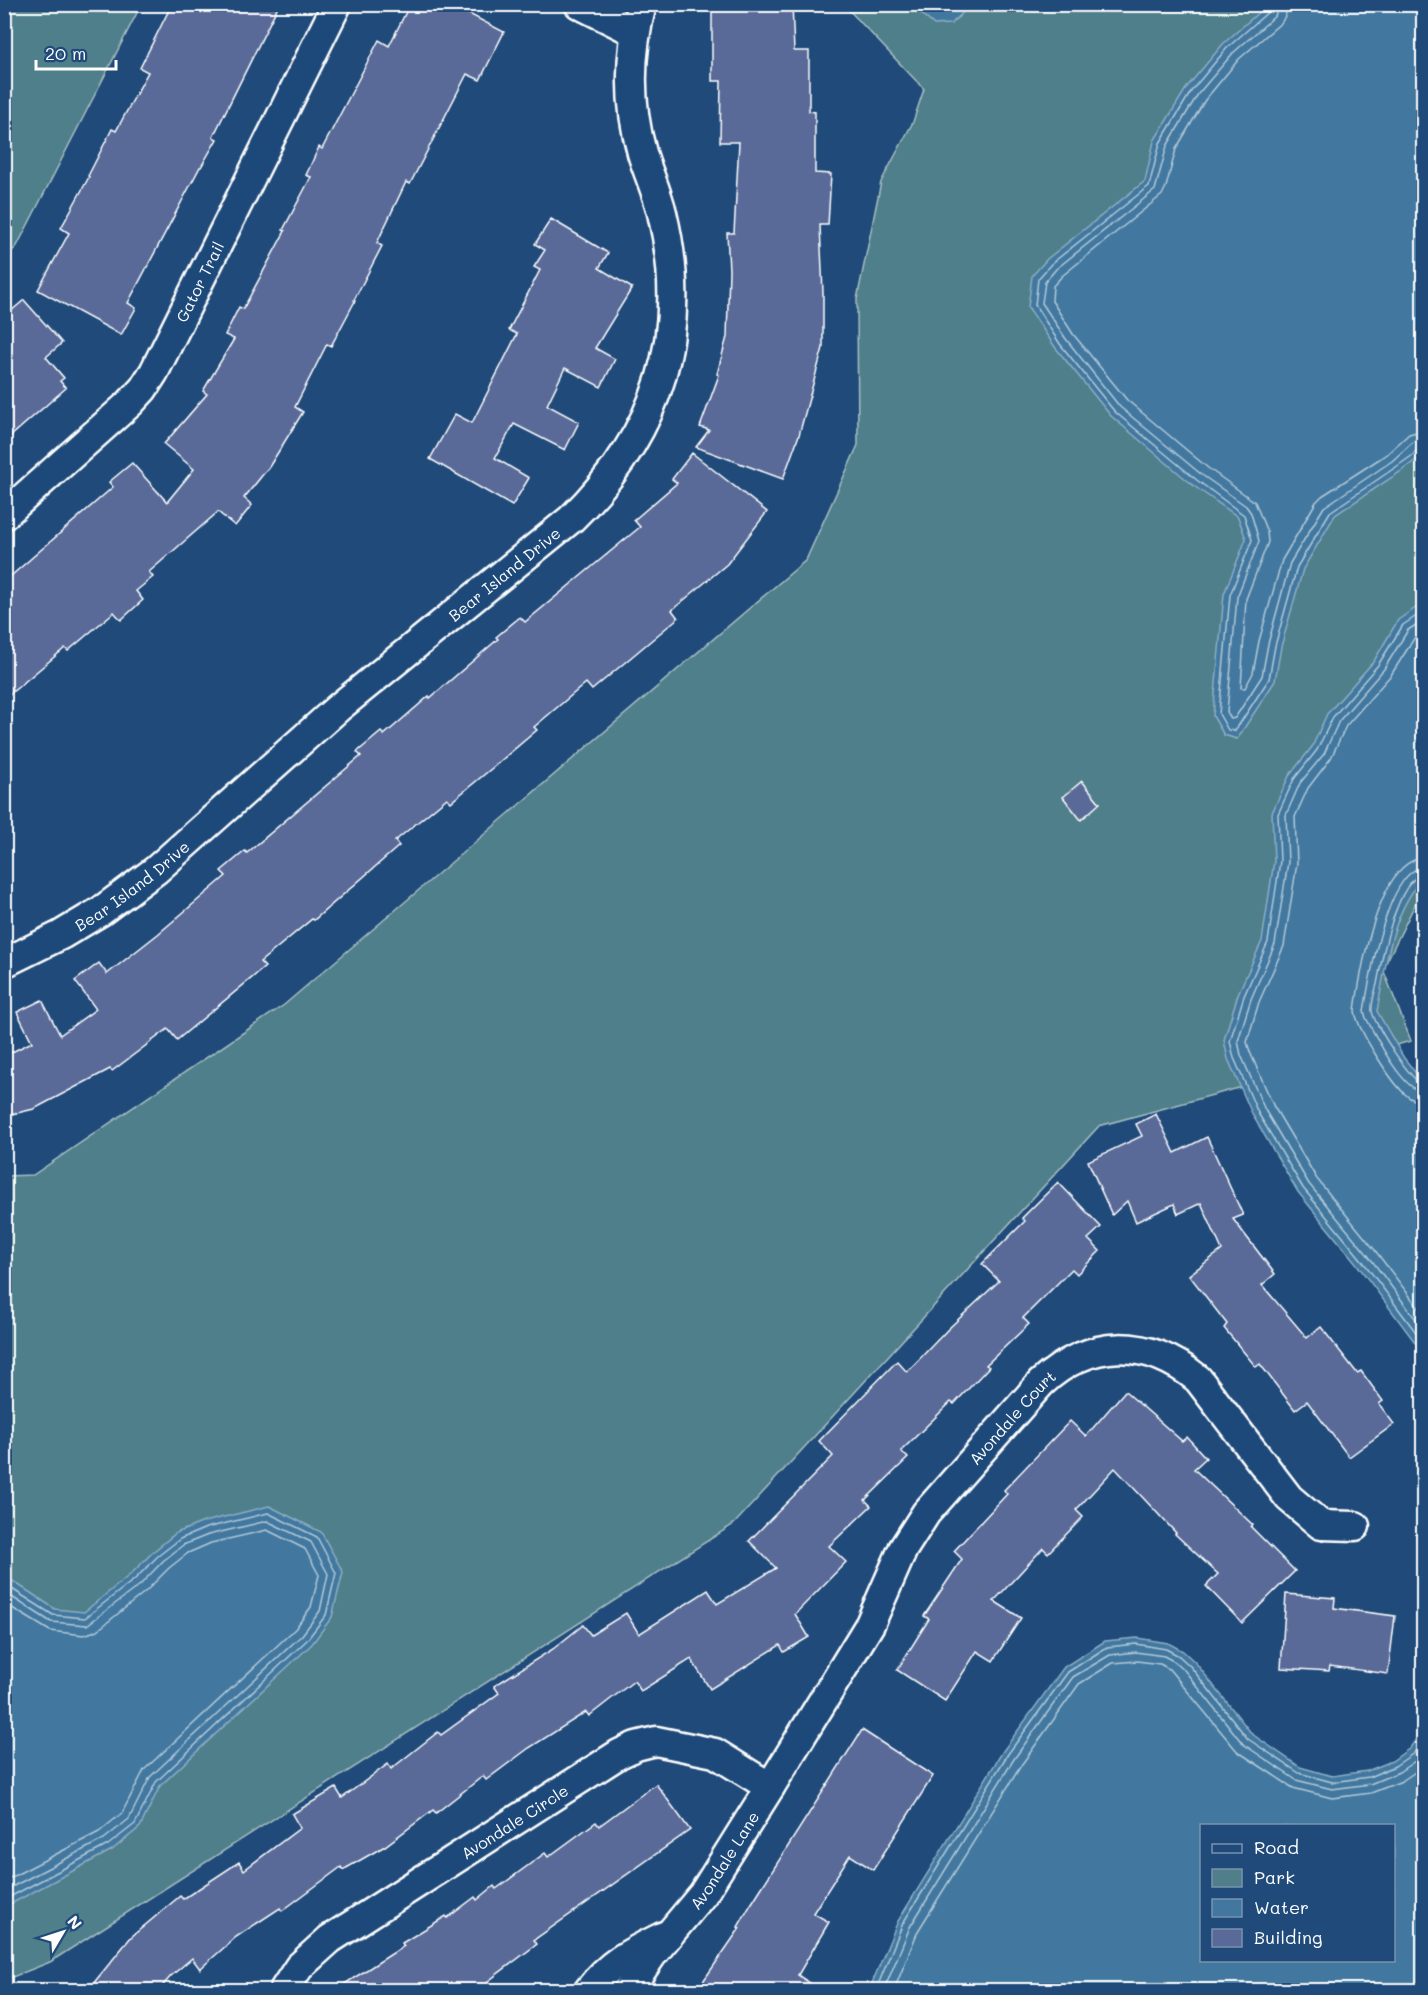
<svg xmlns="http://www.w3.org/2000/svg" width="1428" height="1995" font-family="Mali,sans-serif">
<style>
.green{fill:#507f8a;stroke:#a8bfc4;stroke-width:1.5}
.water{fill:#42789f;stroke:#8eaec5;stroke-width:1.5;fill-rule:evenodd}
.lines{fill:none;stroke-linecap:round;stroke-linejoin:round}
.shore{stroke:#b3c9d9;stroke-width:1.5}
.building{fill:#5a6a98;stroke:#fff;stroke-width:1.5}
.minor-casing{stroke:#fff;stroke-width:33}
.minor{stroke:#1f4a7a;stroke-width:28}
.labels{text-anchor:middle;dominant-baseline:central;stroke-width:4.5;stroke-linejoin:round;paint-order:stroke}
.street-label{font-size:16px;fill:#fff;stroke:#1f4a7a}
</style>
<rect width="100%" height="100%" fill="#1f4a7a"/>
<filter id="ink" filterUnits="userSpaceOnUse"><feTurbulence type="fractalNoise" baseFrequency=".0167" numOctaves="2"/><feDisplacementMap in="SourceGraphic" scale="12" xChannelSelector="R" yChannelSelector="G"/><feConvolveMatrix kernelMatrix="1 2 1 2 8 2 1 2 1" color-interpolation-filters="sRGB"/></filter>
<g filter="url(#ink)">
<g class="green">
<path d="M5,4l136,1 -124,241 -12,12z"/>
<path d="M844,5h579l1,881 -41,83 28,72 -312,85 -365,398 -684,438 -45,18v-804l28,-1 251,-170 522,-445 52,-115 -1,-146 24,-117 32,-60 11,-33z"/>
</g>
<g class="water">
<path d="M1268,4l155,1 1,444 -7,10 -17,13 -65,43 -32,54 -22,78 -6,34 -38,58 -13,-4 -11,-19 11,-122 22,-55 -8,-22 -44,-31 -83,-70 -56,-69 -27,-40 4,-31 15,-17 98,-78 9,-40 33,-54 36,-43z"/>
<path d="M911,5h60l-20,19 -17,1z"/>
<path d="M1423,603v275c-32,35 -37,88 -46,133l27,47 19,24v271l-67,-90 -58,-71 -45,-76 -25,-57 -4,-19 14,-46 24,-53 12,-80 -2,-48 17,-37 23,-29 15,-33 47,-53 24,-41z"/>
<path d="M269,1506l52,26 22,40 -11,45 -20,27 -152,142 -20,41 -28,23 -107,57v-331l50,33 29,3 47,-38 23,-23 22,-18 28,-11z"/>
<path d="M1137,1638l31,5 15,8 12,11 57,72 48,33 32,9 35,-5 25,-10 18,-13 13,-19v261h-556l3,-2 28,-67 105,-170 61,-84 41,-26zM1202,1826h192v134h-192z"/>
</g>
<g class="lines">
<g class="shore">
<path d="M1271,4l-2,7 -42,37 -35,42 -32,53 -11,43 -98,78 -13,15 -3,26 25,39 55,68 83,69 46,34 8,25 -22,55 -11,119 9,16 7,1 34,-52 6,-33 22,-79 33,-55 66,-45 17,-12 5,-7 6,-1"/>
<path d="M1279,4l-4,12 -42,37 -35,41 -31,52 -12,44 -99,79 -11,13 -3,21 24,36 54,68 82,68 44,31 5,7 8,28 -22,56 -10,115 4,7 4,-1 27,-42 6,-32 22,-81 34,-56 68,-46 22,-20 10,-2"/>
<path d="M1288,4l-2,10 -4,8 -43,37 -34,41 -29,49 -10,38 -4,8 -100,81 -9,10 -1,15 21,33 54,66 81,68 47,34 12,30 1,10 -22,57 -5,89h4l8,-15 6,-32 23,-81 34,-58 6,-6 65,-42 22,-20 15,-4"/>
<path d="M1424,611l-21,14 -25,40 -45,52 -16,33 -23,29 -16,35 2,47 -12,81 -24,54 -14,45 4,17 24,55 45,75 58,71 63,84"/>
<path d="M1424,620l-16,10 -24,39 -45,52 -15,33 -24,29 -14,32 2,47 -13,82 -24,55 -13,42 3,14 24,55 44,74 58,70 57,76"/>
<path d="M1424,630l-9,7 -24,38 -45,51 -15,32 -23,30 -13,29 2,46 -13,83 -25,56 -12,40 3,10 23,53 44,74 57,70 50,66"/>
<path d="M1424,858c-46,1 -64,117 -69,152 1,18 37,73 51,85 5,5 11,6 18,7"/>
<path d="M1424,867c-37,2 -55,114 -60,144l2,7c10,18 36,73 58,74"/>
<path d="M1424,874c-27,3 -43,88 -47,110 -2,8 -6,19 -5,27 1,12 41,73 52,74"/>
<path d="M4,1584l49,31 32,3 50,-39 23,-23 22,-17 26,-11 62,-15 49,24 19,36 -10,42 -19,25 -151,142 -21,42 -27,21 -104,55"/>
<path d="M4,1592l47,30 36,3 53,-40 23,-24 20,-16 25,-10 59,-14 44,21 17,32 -8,37 -18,24 -152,142 -21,42 -25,20 -100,52"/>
<path d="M4,1603l46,28 34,4 14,-5 48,-39 23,-23 19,-15 23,-10 56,-13 38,19 14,26 -8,32 -16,22 -151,141 -22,43 -23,19 -95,49"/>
<path d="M876,1990l27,-67 105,-169 60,-82 39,-25 29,-3 30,5 13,7 11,10 58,73 51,34 33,9 37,-5 26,-11 19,-13 10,-14"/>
<path d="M884,1990l26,-63 104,-168 59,-82 37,-22 26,-3 28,4 11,6 10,9 58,73 53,36 36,9 38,-5 29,-12 19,-13 6,-6"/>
<path d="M894,1990l24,-59 104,-167 57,-80 34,-21 24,-2 23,3 9,5 68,82 56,37 39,10 39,-5 31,-12 22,-15"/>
</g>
</g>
<g class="building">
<path d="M172,4h107l-66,133 4,2 -16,28h-1l-72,136 8,5 -15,27 -83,-45 31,-57 -8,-5 28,-51 -1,-1 24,-47 4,2 32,-59 -8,-4z"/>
<path d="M410,4h40l54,28 -24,48 -13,-6 -57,110 -4,-2 -29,61 5,3 -28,54 1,1 -24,45 -4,-2 -32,63 8,5 -34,55 -25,31 8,7 -17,21 -17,-14 -69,60 4,5 -17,14 7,9 -22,20 -7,-8 -46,39 -3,-3 -61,51v-117l109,-95 -4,-5 23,-19 35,39 27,-33 -30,-25 43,-50 -4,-3 31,-52 -9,-4 14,-28 4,2 42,-78 -2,-1 28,-53 -5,-2 13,-28 3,2 57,-109 10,6z"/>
<path d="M712,4h80l2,47h15v60l6,1v61l16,1 -3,51h-8l3,68v55l-24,87 -16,44 -87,-32 13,-17 -9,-3 19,-52 -2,-1 10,-37 2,-67 -2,-37h7l5,-91h-19l1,-61h-9z"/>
<path d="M551,219l57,34 -9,15 33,20 -37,60 20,11 -14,28 -36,-19 -18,37 32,17 -14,28 -51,-26 -19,34 34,20 -17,28 -82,-47 25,-45 17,9 45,-89 -8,-4 31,-60 -6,-3 11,-17 -10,-6z"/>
<path d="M24,300l38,43 -16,14 18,21 -4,3 6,7 -62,54v-125z"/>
<path d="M692,453l75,59 -40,52 -55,46 6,8 -86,72 -6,-7 -52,44 3,3 -40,34 -46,38 -4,-4 -52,43 4,5 -85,74 -2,-1 -52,43 5,5 -88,73 -9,-11 -56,42 -2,-2 -76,40 -30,7v-60l28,-14 -15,-30 25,-12 18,35 36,-26 -21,-28 24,-18 8,11 51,-40 68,-58 -5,-5 24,-20 2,2 114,-97 -4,-4 24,-20 3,3 45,-39 1,2 68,-59 -2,-2 24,-20 5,5 115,-95 -6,-7 43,-37 -5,-4z"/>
<path d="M1082,781l18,22 -19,17 -18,-23z"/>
<path d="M1156,1114l19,39 32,-16 36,78 -10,4 42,55 -13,11 45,53 14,-11 36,46 4,-2 22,30 -4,3 15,20 -45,33 -42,-56 -12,9 -35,-46 -4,3 -32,-39 3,-4 -38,-49 33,-25 -21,-47 -23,11 -4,-10 -38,18 -9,-21 -15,14 -24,-54 54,-25 -6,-12z"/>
<path d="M1058,1182l43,45 -13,12 12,12 -23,23 -5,-5 -49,49 6,6 -43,41 3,2 -35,37 -3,-2 -50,49 7,7 -43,42 6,6 -42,40 17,16 -51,52 14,23 -25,15 -4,-7 -70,44 -19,-30 -50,32 -7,-10 -45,35 -3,-4 -57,36 -43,32 -3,-4 -47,37 -3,-3 -48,36 -42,24 -2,-3 -59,44 -2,-3 -44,29 -36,32 -8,-11 -21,18 -12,14h-71l43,-53 49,-41 3,3 56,-37 5,8 56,-42 -8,-14 44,-26 6,10 46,-34 3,5 47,-37 3,3 58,-42 -5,-7 59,-37 30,-24 8,10 35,-22 13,21 69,-44 9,14 59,-36 -27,-27 84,-85 -14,-15 78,-80 10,11 41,-43 51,-48 -17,-17 43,-43 -3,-3z"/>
<path d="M1125,1391l57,50 5,-4 19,21 -12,11 59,56 -2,2 44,44 -53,52 -36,-37 12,-12 -43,-40 1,-1 -61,-65 -39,42 7,7 -35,36 -5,-5 -49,53 27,17 -28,43 -16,-10 -32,50 -48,-31 32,-51 -5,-3 38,-57 -8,-8 53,-57 -3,-4 66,-69 16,15z"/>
<path d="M1286,1594l49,4 -1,10 61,8 -7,58 -58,-8 -1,5 -48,-3z"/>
<path d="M862,1730l71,46 -60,94 -23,-15 -37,58 16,9 -31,53 22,15h-123l43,-62 -2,-1 12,-21z"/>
<path d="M656,1784l34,46 -156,110 3,4 -50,38 5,8h-157l69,-44 -2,-3 44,-27 1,2 28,-21 2,3 17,-14 2,3 49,-36 3,4 48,-35 3,4z"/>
</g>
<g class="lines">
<defs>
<g id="minor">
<path d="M579,4l56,28"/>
<path id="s1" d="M4,515l126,-112 13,-14 11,-17 183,-368"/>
<path id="s2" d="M4,963l57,-28 40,-24 55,-41 182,-162 233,-189c88,-86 120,-185 91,-306 -5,-21 -14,-40 -20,-60 -14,-50 -13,-100 0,-149"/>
<path id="s3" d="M284,1990l15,-23 31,-28 289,-185 17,-8 20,-5 59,12 55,34"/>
<path d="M589,1990c22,-29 43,-38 75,-54"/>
<path id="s4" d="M628,1990l24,-35 51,-61 67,-107 100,-163 33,-75 23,-36 115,-130c49,-45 105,-46 157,-4l91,119 32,27 34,1"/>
</g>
</defs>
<use href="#minor" class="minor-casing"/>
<use href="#minor" class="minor"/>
</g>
</g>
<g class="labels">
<g class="street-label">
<text stroke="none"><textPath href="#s1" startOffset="309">Gator Trail</textPath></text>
<text stroke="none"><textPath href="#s2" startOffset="636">Bear Island Drive</textPath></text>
<text stroke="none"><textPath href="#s2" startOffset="150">Bear Island Drive</textPath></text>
<text stroke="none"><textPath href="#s4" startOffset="693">Avondale Court</textPath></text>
<text stroke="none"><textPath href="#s3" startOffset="288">Avondale Circle</textPath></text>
<text stroke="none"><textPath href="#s4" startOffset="162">Avondale Lane</textPath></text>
</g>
</g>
<rect width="1428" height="1995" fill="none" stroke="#1f4a7a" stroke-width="24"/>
<rect x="12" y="12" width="1404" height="1971" fill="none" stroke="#fff" stroke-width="2" filter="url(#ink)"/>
<rect x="1200" y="1824" width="195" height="138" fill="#1f4a7a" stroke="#7992af" stroke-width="1.5"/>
<rect x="1212" y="1844" width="30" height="9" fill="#1f4a7a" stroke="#7992af" stroke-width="1.5"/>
<text x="1254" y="1854" font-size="18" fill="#ffffff">Road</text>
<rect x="1212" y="1869" width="30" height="18" fill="#507f8a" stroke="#7992af" stroke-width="1.5"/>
<text x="1254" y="1884" font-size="18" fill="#ffffff">Park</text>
<rect x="1212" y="1899" width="30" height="18" fill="#42789f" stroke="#7992af" stroke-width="1.5"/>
<text x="1254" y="1914" font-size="18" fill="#ffffff">Water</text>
<rect x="1212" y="1929" width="30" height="18" fill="#5a6a98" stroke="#7992af" stroke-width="1.5"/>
<text x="1254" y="1944" font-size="18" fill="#ffffff">Building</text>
<g transform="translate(63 1932) rotate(51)" stroke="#1f4a7a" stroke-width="4.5" paint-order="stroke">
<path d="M0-4.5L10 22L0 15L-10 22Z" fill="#ffffff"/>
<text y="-9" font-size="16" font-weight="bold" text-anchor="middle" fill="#ffffff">N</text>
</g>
<path d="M36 60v9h80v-9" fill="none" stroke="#ffffff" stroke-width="3"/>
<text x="45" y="60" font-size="18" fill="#ffffff" stroke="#1f4a7a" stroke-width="4.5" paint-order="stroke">20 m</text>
</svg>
